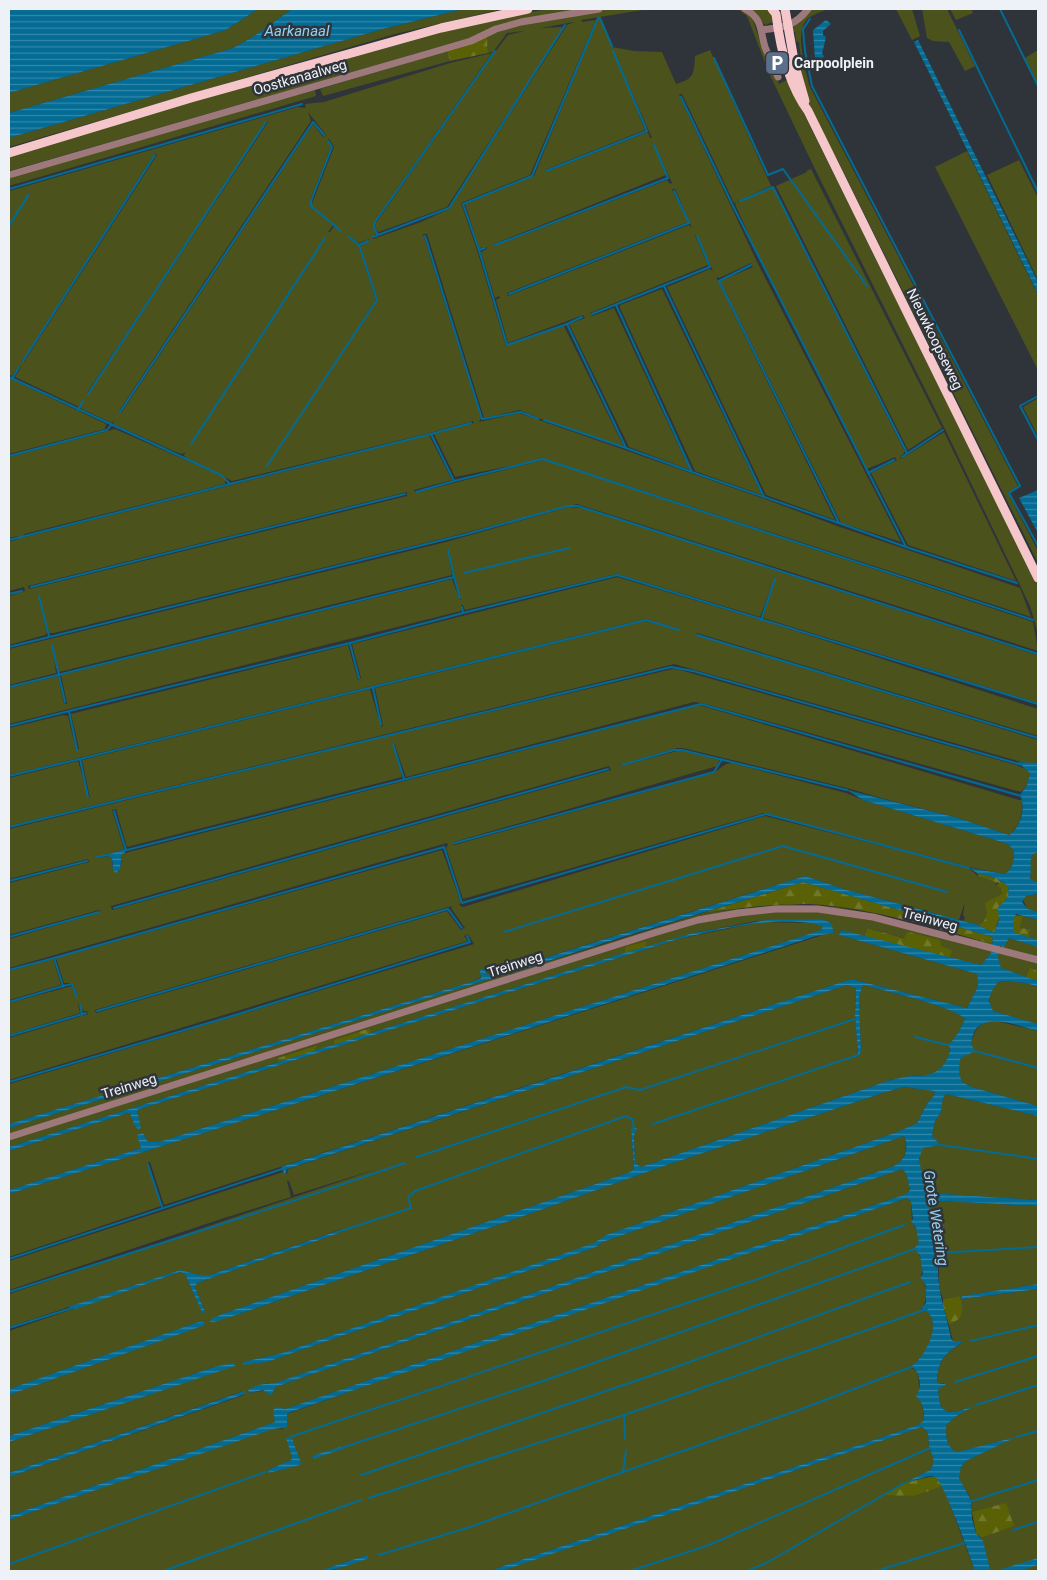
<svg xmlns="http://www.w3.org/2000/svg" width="1047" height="1580" font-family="Roboto,sans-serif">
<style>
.green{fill:#4c521c;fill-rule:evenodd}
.forest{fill:url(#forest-firs)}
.water{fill:url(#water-rules)}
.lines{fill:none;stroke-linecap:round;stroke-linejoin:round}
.stream{stroke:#036b94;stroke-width:2}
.minor{stroke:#9e797c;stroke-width:7}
.major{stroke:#f6c7ca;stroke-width:9}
.labels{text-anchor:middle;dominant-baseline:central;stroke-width:5;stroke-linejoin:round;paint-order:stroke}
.poi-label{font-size:14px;font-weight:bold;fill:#eef2f6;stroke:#2f343a;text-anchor:start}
.street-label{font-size:14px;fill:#eef2f6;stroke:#2f343a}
.water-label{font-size:15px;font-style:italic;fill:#93d0f3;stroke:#2f343a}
</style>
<defs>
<pattern id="forest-firs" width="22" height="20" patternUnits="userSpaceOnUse" patternTransform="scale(1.25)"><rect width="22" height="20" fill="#596006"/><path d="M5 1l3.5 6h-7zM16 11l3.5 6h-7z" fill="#71772b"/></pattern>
<pattern id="water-rules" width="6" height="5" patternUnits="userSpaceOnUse" patternTransform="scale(1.25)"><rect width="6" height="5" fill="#036b94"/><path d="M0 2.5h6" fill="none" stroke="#3488a9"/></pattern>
</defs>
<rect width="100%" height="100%" fill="#2f343a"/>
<g class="green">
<path d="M258,9h34l-41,29 -18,10 -224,65v-20l217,-63z"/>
<path d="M463,9h39l-107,25 -386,113v-9l374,-109z"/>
<path d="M547,9h30l-57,11 -50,18 -461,133v-18l450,-127z"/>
<path d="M609,9l34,1 -62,10 1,2 14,-2 -66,155 -69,28 16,47 29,96 58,-20 60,121 -86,-29 -18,-8 -36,8 -57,-184h-4l58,184 -2,4 40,-9 246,86 72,27 183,62 11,29 -486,-158 -90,18 -21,-43 40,-11 -1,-2 -43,12 -198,48 -44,-22 -4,-3 1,-4 -3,2 -6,-2 -63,-28 1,-4 -2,3 -32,-15 4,-8 -5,7 -64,-30 6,-10 -2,-1 -7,10 -3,-1v-147l21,-35h-1l-20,32v-34l289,-84 8,1 -1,-4 19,-2 126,-39 42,-10 -118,169v7l3,4 -5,4 1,2 48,-17 28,-13 118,-184 7,-3 -34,6 24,-1 -117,180 -68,25 -4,-3 1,-6 119,-171 13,-17 16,-4 -17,2 -14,19 -5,1 -1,-17 28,-10zM308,112l18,23 -3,2 -10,-13 -192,289h-1l-1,-2 192,-290zM267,121l1,1 -180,273 -1,-2zM329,139l5,8 -23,59 31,25 -8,-5 -4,6h-2l5,-7 -23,-19 1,-8 20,-51 -4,-6zM155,153l2,2 -133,207 -2,-1zM347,235l12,8 10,-4v2l-9,5 18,54 -111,167 109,-167 -18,-56zM325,237l1,1 -135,207 -1,-1z"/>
<path d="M732,9h8l4,2 9,9 8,24 18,40 8,-4 -8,-19 2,-1 16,40 241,486v48l-8,-28 -10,-21 -75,-156 -131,-262 -45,-94 -22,-57 -8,-6z"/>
<path d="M751,9c13,0 18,-3 23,11l-1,2 -8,3z"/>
<path d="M811,9h17c-6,2 -13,5 -18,8 -18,12 -4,51 -1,68l209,401 -10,7 30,58v12l-201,-404 -13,-21 -16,-36 -10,-41 3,-1 -2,-18 -3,-1 -1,-9 -3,1v-5l8,-6z"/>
<path d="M896,9h16l8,27 -8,4z"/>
<path d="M922,9h25l28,57 -10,5 -16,-29 -16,-1 -6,-3z"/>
<path d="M950,9h21l2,4 -17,7z"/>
<path d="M598,19h2l12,28 22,4 28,1 14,32c18,-5 18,-10 19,-28l15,-6 61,136 -33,15v1l35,-14 132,264 -5,5 1,2 43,-27 72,149 -108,-36 -37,-72 26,-13 -2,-3 -28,12 -107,-209 -25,-56 1,-2 -2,1 -52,-109 -3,1 78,167 144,280 -60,-19 -121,-242 33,-14 -2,-4 -32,15 -3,-1 119,243 -69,-25 -99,-208 43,-18 3,2 -16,-36h-2l13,30 -118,48 2,3 22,-8 76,162 -61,-23 -60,-123 16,-6 -2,-3 -75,28 -12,-43 4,-2 -1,-2 -4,2 -14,-46 6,-3v-2l-8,1 -14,-44 69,-28zM613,50l39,88h-2l-2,-6 -102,40 -1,-2 100,-40zM653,144h1l18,39 -2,1 -3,-4 -173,66v-2l172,-69zM673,189h2l17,39 -3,-3 -181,71 -1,-3 181,-71 -16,-32z"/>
<path d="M1038,50v35l-13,-27z"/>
<path d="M447,51l3,10 -127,35 -3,-7z"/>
<path d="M315,90l1,6 -307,90v-9z"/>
<path d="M967,151l71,144v75l-103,-203z"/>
<path d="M1019,160l19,38v82l-51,-105z"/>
<path d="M811,169l131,259 -34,22 -132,-264 31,-14 -1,-1z"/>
<path d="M662,289l100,206 -67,-24 -75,-163v-3z"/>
<path d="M9,378l97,46 -1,5 -96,25z"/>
<path d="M1038,398v38l-15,-29z"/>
<path d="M115,429l105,46 5,4v5l-201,50 1,3 404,-102 23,45 -38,10 1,3 120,-31 9,-2 8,2 481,160 5,29 -461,-147 -132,34 -391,95h-5l-10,-37 8,37 -2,2 -36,10v-49l16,-5 -1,-4 -15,4v-49l9,-3v-3l-9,2v-81zM407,492v4l-378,93 -1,-3 8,-2z"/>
<path d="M568,507l15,1 454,147 1,48 -275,-85 12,-41 -15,40 -143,-43 -152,36 -2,-5h-2v6l-452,113v-36l49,-12 6,27 2,1 1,-1 -6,-28 391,-96 8,21h1l-14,-53 5,28 -393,97 -7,-29 4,30 -47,12v-36l437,-107z"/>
<path d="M617,577l144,43 277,89v27l-341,-103 -1,2 342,105v21l-2,2h-11l-351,-99 -665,162v-48l69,-17 11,37h1l-8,-38 288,-71 11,38 2,-1 -8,-38 270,-67 37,9 -36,-11 -637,156v-47l54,-13 5,1 8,34 3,-1 -8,-35 277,-69 10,35 3,-2 -9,-34z"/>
<path d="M673,669l7,1 336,95 12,5 2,3 -3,12 -6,7 -319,-89 -8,-1 -288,75 -12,-34 -1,-1 9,35 -275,70 -11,-38 -4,1 12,39 -28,9 14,-2 2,2v8l6,6 3,-7 1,-11 3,-1 574,-148 320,95h3c1,13 -2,27 -13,35l-51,-17 -77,-20 -34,-10 -164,-40h-6l-57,17 1,1 56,-15h6l36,9 -2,6 -263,76v3l234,-65 27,-8 11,-8 6,-1 114,30 17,7 145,44 6,7c0,10 -1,17 -9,23l-32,-6 -209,-55 -301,86 -17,-51 2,-3 -1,-2 -438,125v-29l92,-27 -2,-2 -90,25v-52l80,-21 -1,-3 -79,20v-50l382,-94zM609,766l2,4 -499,140 -1,-4z"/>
<path d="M765,816l204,52 10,9 11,2 7,4 -2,3 5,1 2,7 -15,18 -3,9 -6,4 -15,-4 2,-3 -2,-3 2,-13 -6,18 -112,-30 -42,-14 -271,85 -31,10 2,4 198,-62 85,-9 48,3 28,5 128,32 -1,9 -10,12 -31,-7 1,-8 -84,-22 -3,9 -23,-7 -2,5 138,39 1,12 -11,22 -116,-29 -687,226 -14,-43h-2l13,44 -152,51v-63l195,-61 625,-200 3,-4v-4l-4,-4 -9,-1 -63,1 -63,12 -47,14v-6l-20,6 -1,6 -248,78 -6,2 -1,-5 -36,12v5l-19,6 1,-6 -38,13v4l-269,85v-19l487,-151 -8,-2 -3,-6 -4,1v7l-7,4 -465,143v-40l465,-140 -6,-10 -4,2 4,5 -459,139v-42l79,-24 -1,-3h-4l-3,-7 -2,1 2,8 -71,22v-32l63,-17 5,12 1,-1 -5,-14h-9l-8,-25 386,-108 19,53 -2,2 4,2zM452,906l-1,2 14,20 -4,2 -14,-19 -351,102 -1,-3z"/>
<path d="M1036,852h2l-1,31 -7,-3c3,-10 -5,-21 6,-28z"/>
<path d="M1038,894v18l-10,-3 -5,-9 3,-4z"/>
<path d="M1023,916l15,4v20l-7,-2 -2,-4 2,-5 -11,-1z"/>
<path d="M760,922l49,1 15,2 -3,5 -83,27 -579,185h-11l-5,-9 -2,15 -132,42v-39l119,-38h2l10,15 -3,-18 541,-171z"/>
<path d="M1009,938l29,9v24l-8,-2 -4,8 -25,-9c-7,-11 -1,-22 8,-30z"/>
<path d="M53,959l8,26 -52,15v-29z"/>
<path d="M1001,981l25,2 12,4v37l-45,-13c-7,-11 -3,-24 8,-30z"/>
<path d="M847,985l9,3 -1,27 3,40 3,-3 -2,-55 4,-12c19,5 92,22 102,34l-9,18 -7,8c3,8 -4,21 -12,27 -8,5 -18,2 -27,4 -11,2 -23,4 -34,9l-235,82 -6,-4 -1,-28 -3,-6 3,40 -4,3 -405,141 14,1 256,-88 169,-60 222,-74 18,-5 30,4 1,3 -8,10 -10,19 -20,9 -291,103 -11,8 -313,110 -39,9v2l24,-2 329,-115 7,-5 301,-106c4,12 2,24 -10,30 -207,72 -412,146 -619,217h-8l-19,7 1,3 25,-4 4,-3 624,-217c6,5 6,13 8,21l-4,4 -621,215 -8,-1 -3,2 1,12 -266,94v-39l235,-82 -1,-4 -234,82v-31l225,-76 -20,1 -205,69v-41l195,-70 -6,-3 -189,67v-58l171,-59 5,2 18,39 2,-1 -10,-25 2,-4 142,-50 3,-4 -132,46h-10l-20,-5 -171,57v-33l371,-126 -86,27 -5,-14h-2l4,16 -73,23 -209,70v-29l274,-89 4,2 1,-5z"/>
<path d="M996,1021l42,10v75l-66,-19 -10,-5c-3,-7 -5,-16 -1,-23 2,-4 5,-5 7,-9 8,-17 5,-27 28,-29z"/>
<path d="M946,1094l92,22v84l-108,-7 -5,-2c-4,-13 -10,-31 -2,-43l18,-3 -9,-9 3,-15 6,-9 2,-14z"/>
<path d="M907,1198l4,4 1,20 6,11 1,10 -2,8c5,7 8,19 3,26 9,8 8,23 1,32 5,0 7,2 9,6 9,17 -5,42 -19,53l5,2c4,8 2,16 4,25 1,8 4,16 4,25l-6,5 -429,146h-159l20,-6 17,-10 -48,16h-310v-51l264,-92 10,1 4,-15 216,-77zM287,1438l12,27 -30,8 -1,-3 23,-10 1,-3z"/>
<path d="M932,1200l6,1 100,5v78l-76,12 1,3 75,-10v282h-43l-5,-2 -9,-31 32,-12 -32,-15 -9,1c-1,-3 0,-8 -1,-12 -6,-16 -21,-21 -5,-39l47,-23 -56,14c-11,-5 -11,-16 -11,-27l12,-10 14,-8c-7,2 -26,10 -31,-1 -2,-4 -2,-11 -3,-16l7,-7h-8c1,-22 7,-29 25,-40l-9,-2 -4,-16 7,-4 4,-25 -17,3 -4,-12v-30l-10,-53z"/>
<path d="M922,1427c8,5 6,11 7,19 2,9 8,14 1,24l-46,24 31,2 28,-10 32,85h-474z"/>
</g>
<g class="forest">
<path d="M487,36l1,17 -38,8 -3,-10z"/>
<path d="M977,873l19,5 12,8 1,9 -5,8 -10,30 -16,-8 6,-4 3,-9 -2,-9 17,-9 -2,-7 -5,-1 5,-3c-4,0 -14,-5 -21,-6z"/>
<path d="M803,882l190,55 -1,7c-57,-16 -123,-37 -182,-40 -36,-1 -71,5 -107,9z"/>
<path d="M1015,915l8,1 -3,12 11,1 -2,5 2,4 -17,-5c-2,-6 -2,-12 1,-18z"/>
<path d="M867,928l37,10 4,-6 32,8 1,6 11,4 -2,8 -86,-21z"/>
<path d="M646,941v6l-21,6v-6z"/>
<path d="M1030,968l8,3v10l-12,-4z"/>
<path d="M370,1028l1,5 -37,12v-5z"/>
<path d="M317,1045l-2,6 -37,11v-4z"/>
<path d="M960,1296c3,17 5,21 -11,29l-6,-19v-7z"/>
<path d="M929,1477h7l7,9 -28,10 -32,-1 21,-12z"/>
<path d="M1006,1503l8,23 -33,12 -5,-5 -4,-21z"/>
</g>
<g class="water">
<path d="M9,9h249l-32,21 -217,63z"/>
<path d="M292,9h171l-80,20 -374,109v-25l224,-65 18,-10z"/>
<path d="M826,20l5,4 -8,7v4l3,2 -4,17 2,2 -2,4 -5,1 -2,-2 -2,-29z"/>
<path d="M918,40l120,242v12l-124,-252z"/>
<path d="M1038,490v43l-19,-35z"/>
<path d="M1038,761v91l-6,3c-3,9 0,16 -2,24l8,4v11l-12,2 -4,6 6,7 10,3v8l-22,-6c-4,6 -4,13 -1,19l23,7v7l-29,-9 -5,9 -4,-1 -2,12 3,10 37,13v6l-12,-4 -25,-2c-7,3 -11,13 -12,20l4,10 45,13v7c-16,-4 -49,-18 -62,-2 -3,4 -4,10 -5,15l4,7 -14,7c-3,9 -2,16 1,24l10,5 66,19v10l-92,-22 -3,4 -2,14 -6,9 -3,15 9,9 -18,3 -4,11 6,32 5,2 108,7v6l-100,-5 -6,-1 -3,4 6,35 4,3 3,7c-11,29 4,61 9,89l2,3 10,1c-19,12 -25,18 -26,41l9,1 -8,6c1,5 1,12 3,16 6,12 27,2 35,-1l-18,10 -12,10c0,11 0,22 11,27l59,-15 -50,24 -5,6 -2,11 12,22 1,19 4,14 7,8 7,28 5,2 43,-13v7l-19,6h-44c-4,-12 -32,-91 -40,-94 -8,-3 -22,5 -31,6l26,-13c7,-10 1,-15 -1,-24 -1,-8 1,-14 -7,-19l-388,133 -33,11h-12l429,-146 6,-5c0,-9 -1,-18 -8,-24 6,-8 4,-18 0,-26l-5,-3c15,-10 35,-50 10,-59l5,-5v-18l-6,-8 3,-3 -3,-19 -6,-6 5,-6 -3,-15 -5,-7 2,-2 -2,-17 -4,-4 -616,214 -4,2v13l-14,2 -264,91v-4l266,-94 -2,-12 4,-3 8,2 621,-215 4,-4c-2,-8 -2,-16 -8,-21l-624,217 -4,3 -2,5 -2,1 -7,-5 -14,3 -1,-3c7,-5 18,-7 27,-7 207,-71 412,-145 619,-217 12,-6 15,-18 10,-30l-301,106 -7,5 -329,115 -24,3v-3l39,-9 312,-110 12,-8 291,-103 20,-9 10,-19 8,-10 -1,-3 -30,-4 -18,5 -222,74 -169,60 -256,88 -25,8h-4l1,-3 14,-6 405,-141 4,-3 -3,-40 6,-1 -3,7 1,28 6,4 235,-82c11,-5 23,-7 34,-9 6,-1 11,0 16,-1 14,-2 23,-14 24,-27l-2,-3c9,-8 12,-16 17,-26 -10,-12 -83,-29 -102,-34l-4,12 2,55 -3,3 -3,-40 1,-27 -9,-3 -560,184 -2,6 -4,-8 570,-188 116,29 11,-22 -1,-12 -138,-39 2,-5 140,35 10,-12 2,-16 -190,-55 -177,54 -121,39 -2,-4 302,-95 42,14 131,35 16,8 5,-13 -1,-13c8,-6 12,-11 10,-21l-12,-8 -19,-5 -8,-5 36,6c8,-6 9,-13 9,-23l-6,-7 -145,-44 -16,-10 111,28 51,17c12,-8 17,-27 11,-40l7,-10 3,-12 -13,-11 19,1z"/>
<path d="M125,849v4l-3,1 -2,15 -4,4 -3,-3 -1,-12 -6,-3z"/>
<path d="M767,920c11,0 52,-2 60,1 6,2 6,8 6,12l-17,3 -612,197 -195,61v-4l132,-42 -4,-13 6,-2 5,9h11l579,-185 83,-27 2,-4c-43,-12 -102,3 -145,13l-541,171 4,18 -3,1 -3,-3 -5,-13h-2l-119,38v-4l612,-193 72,-21z"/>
<path d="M484,969l4,6 6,-2 2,4 -487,151v-4l465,-143 7,-3 -1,-8z"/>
<path d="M343,1229l-4,4 -142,50 -2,4 10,25 -2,2 -18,-40 -5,-2 -104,37 -8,-2 112,-37 20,5h10z"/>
<path d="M1038,1284v5l-76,10v-3z"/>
<path d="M198,1322h5l2,3 -196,70v-6z"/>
<path d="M234,1363l1,3 -226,76v-6l205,-69z"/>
<path d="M244,1391l1,3 -236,83v-4z"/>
<path d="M286,1438l6,1 9,24 -1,2 -31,8 -1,-3 23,-10 1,-3z"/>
<path d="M340,1447l5,1 -31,11 -2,-3z"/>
<path d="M367,1555l2,3c-17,6 -33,13 -50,13z"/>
</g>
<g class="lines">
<g class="stream">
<path d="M1000,9l38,77"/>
<path d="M810,19l-7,10 2,22 7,35 208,400 -11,7 29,53"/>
<path d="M959,30l79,162"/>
<path d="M495,51l-120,171 -1,6 4,7 71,-27 116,-183"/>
<path d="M714,58l54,117 15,-6 84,117"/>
<path d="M681,97l51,107 174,343 111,36"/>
<path d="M328,141l4,6 -21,54v5l30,25"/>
<path d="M546,171l101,-40 -34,-80"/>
<path d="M9,189l293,-85"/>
<path d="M740,201l33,-14 134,266"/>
<path d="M9,226l20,-32"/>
<path d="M425,236l57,183 39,-7 17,7"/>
<path d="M373,237l5,-2"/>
<path d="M359,245l9,-4"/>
<path d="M495,245l173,-67 -14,-33"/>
<path d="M479,250l6,-2"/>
<path d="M751,265l-32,16 120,242 67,24"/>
<path d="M664,286l100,211"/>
<path d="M509,294l180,-71 -15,-32"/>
<path d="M616,305l76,167 147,51"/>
<path d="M592,314l118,-47 -13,-31"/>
<path d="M567,324l-60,21 -28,-95 -16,-46 69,-28 66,-158h2l12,28"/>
<path d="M23,361l132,-206"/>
<path d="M9,377l212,98 9,9 -221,56"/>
<path d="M12,379l7,-12"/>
<path d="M88,394l178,-272"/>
<path d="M1038,396l-18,10 18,34"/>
<path d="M78,410l5,-9"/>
<path d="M120,412l193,-290 11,13"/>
<path d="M544,420l82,28 -59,-124 15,-7"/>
<path d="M431,434l40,-11"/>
<path d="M191,444l134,-206"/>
<path d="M626,448l66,24"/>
<path d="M9,456l98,-26 4,-5"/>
<path d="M902,457l41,-27"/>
<path d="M267,466l110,-166 -18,-55 -11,-9"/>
<path d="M868,473l26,-13"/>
<path d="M230,484l201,-50 23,47 89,-22 490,161"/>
<path d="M416,492l38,-11"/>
<path d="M448,550l6,27"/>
<path d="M464,573l105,-25"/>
<path d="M31,587l374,-93"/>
<path d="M9,594l13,-3"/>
<path d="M39,596l10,40"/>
<path d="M462,607l1,6"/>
<path d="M761,620l14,-41"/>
<path d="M697,635l341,103"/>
<path d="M350,644l9,34"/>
<path d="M52,645l13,57"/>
<path d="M9,647l458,-113 101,-28h10l460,148"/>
<path d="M9,687l445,-110 6,21"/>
<path d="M373,688l8,37"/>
<path d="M9,726l60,-15"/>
<path d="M393,744l11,35"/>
<path d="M77,750l-8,-39 281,-68 113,-30 154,-38 421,129"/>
<path d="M80,759l566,-139 33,10"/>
<path d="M622,765l52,-15h8l165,40"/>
<path d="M9,776l71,-17 8,38"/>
<path d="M114,811l12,39"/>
<path d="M9,827l662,-160 22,4 329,94"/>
<path d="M455,843l259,-71 8,-13"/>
<path d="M123,851l578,-147 320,92"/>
<path d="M97,857l10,-2"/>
<path d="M9,881l78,-20"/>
<path d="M114,908l494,-139"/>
<path d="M504,932l279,-86 164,46"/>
<path d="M9,937l90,-25"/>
<path d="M9,970l45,-12"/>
<path d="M77,997l-5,-13 -9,2 -9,-28 390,-111 18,56 304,-89 203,54"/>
<path d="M9,1002l54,-16"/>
<path d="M80,1005l2,10"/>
<path d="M97,1011l351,-102 14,19"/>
<path d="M9,1036l77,-23"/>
<path d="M915,1037l33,8"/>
<path d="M975,1051l63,17"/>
<path d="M9,1082l223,-66 238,-74 -3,-6"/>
<path d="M653,1124l205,-69"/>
<path d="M941,1145l97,14"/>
<path d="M417,1157l209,-70 14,3 215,-71"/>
<path d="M148,1165l14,42"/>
<path d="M341,1231l70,-23 -3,-11 7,-6 211,-75 6,3 2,10"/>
<path d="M938,1253l100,-6"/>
<path d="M9,1259l273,-90"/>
<path d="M9,1292l281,-90 115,-39"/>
<path d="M9,1328l63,-20"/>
<path d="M971,1341l67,-16"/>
<path d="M955,1382l83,-26"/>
<path d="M976,1405l62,-20"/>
<path d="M1016,1437l22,-6"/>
<path d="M625,1439l-1,-24 303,-106"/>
<path d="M290,1440v-3l468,-158 146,-54"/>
<path d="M341,1448l208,-69 366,-130"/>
<path d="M626,1450l-3,22 176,-62 112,-43"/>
<path d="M361,1475l312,-107 237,-86"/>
<path d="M369,1498l255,-83"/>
<path d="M969,1502l69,-22"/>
<path d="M1013,1530l25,-8"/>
<path d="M379,1555l94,-29 150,-54"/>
<path d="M9,1564l256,-92"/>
<path d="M163,1571l198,-71"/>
<path d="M630,1571l79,-26 221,-97"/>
<path d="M747,1571l21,-9 136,-79"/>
<path d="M877,1571l87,-28"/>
</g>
<g class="minor">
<path d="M745,9c18,10 15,22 20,38 4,10 9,20 13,30"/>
<path d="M762,30c21,-3 32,-3 46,-21"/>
<path d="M9,175l421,-122 41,-12 25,-12 25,-7 78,-13"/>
<path d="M9,1137l648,-205 41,-12 40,-7 37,-4h43l55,8 165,43"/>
</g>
<g class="major">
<path d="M772,9l4,5c4,33 12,70 32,97l230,467"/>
<path d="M785,9l10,57 10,35"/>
<path d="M9,153l182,-55 250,-70 87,-19"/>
</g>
</g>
<defs>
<symbol id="parking-square" viewBox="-11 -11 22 22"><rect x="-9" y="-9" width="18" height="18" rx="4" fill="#5c6f8a" stroke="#2f343a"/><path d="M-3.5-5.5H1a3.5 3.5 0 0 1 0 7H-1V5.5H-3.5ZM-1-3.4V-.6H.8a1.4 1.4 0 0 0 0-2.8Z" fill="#fff"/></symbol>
</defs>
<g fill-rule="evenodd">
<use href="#parking-square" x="763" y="49" width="28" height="28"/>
</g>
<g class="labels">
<g class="poi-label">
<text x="794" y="63">Carpoolplein</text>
</g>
<g class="street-label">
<text transform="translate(300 77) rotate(-16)">Oostkanaalweg</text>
<text transform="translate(935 339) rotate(64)">Nieuwkoopseweg</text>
<text transform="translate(930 919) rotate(15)">Treinweg</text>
<text transform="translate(515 964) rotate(-18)">Treinweg</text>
<text transform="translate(129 1086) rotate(-17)">Treinweg</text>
</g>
<g class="water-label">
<text x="297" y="31">Aarkanaal</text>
<text transform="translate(936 1218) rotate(81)">Grote Wetering</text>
</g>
</g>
<rect width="1047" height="1580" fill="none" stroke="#eef2f6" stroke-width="20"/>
</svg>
